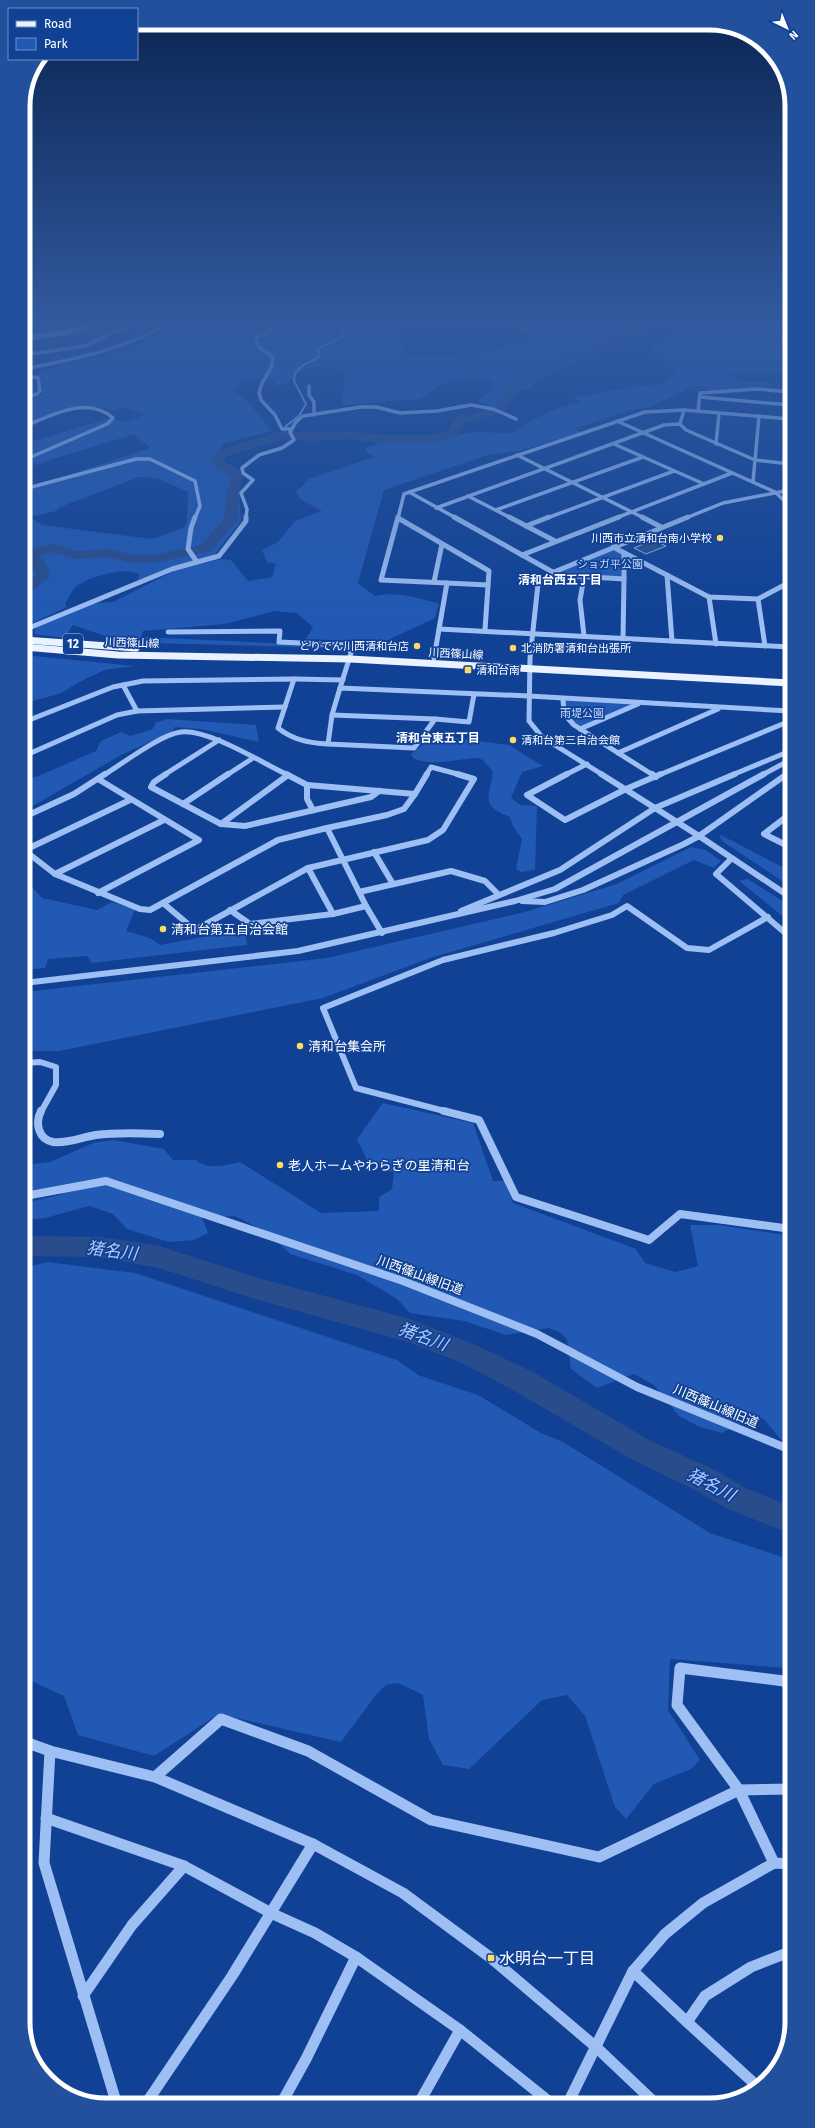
<svg xmlns="http://www.w3.org/2000/svg" width="815" height="2128" font-family="'Fira Sans','Noto Sans JP',sans-serif">
<style>
.green{fill:#2159b4;fill-rule:evenodd}
.water{fill:#294d8c;stroke:#8fb8f7}
.lines{fill:none;stroke-linecap:round;stroke-linejoin:round}
.stream{stroke:#8fb8f7;stroke-width:2}
.river{fill:#294d8c;fill-rule:evenodd}
.minor-far4{stroke:#9dbff4;stroke-width:3.5}
.minor-far3{stroke:#9dbff4;stroke-width:5}
.minor-far2{stroke:#9dbff4;stroke-width:6}
.minor-far1{stroke:#9dbff4;stroke-width:8}
.minor{stroke:#9dbff4;stroke-width:11}
.major-far1{stroke:#eaf1ff;stroke-width:5.5}
.major{stroke:#eaf1ff;stroke-width:7}
.minor-bridge{stroke:#9dbff4;stroke-width:6}
.poi-dot{fill:#ffdc60;stroke:#104194;stroke-width:1.5}
.labels{text-anchor:middle;dominant-baseline:central;stroke-width:3.5;stroke-linejoin:round;paint-order:stroke}
.far-poi-label{font-size:11px;fill:#fff;stroke:#104194;text-anchor:start}
.far-park-label{font-size:11px;fill:#c5dbfe;stroke:#104194}
.far-street-label{font-size:11px;fill:#fff;stroke:#104194}
.far-neighbourhood-label{font-size:12px;font-weight:bold;fill:#fff;stroke:#104194}
.shield{fill:#104194;stroke:#b7c6df;stroke-width:1}
.shield-label{font-size:12px;font-weight:bold;fill:#fff}
.poi-label{font-size:13px;fill:#fff;stroke:#104194;text-anchor:start}
.street-label{font-size:13px;fill:#fff;stroke:#104194}
.near-poi-label{font-size:16px;fill:#fff;stroke:#104194;text-anchor:start}
.near-water-label{font-size:17px;font-style:italic;fill:#aac9fb;stroke:#104194}
.rim{fill:none;stroke:#fff;stroke-width:5}
</style>
<rect width="100%" height="100%" fill="#104194"/>
<g class="green">
<path d="M180,321h214l-4,5 14,14 -3,9 8,8 83,-5 33,-13 20,-12h9v-6h235l1,52 -37,-1 -30,2 21,7 28,2 1,3 -62,5 -5,-5 -16,1 -42,21 -13,1 -62,20 8,3 -61,19 -32,4 -104,35 -26,93 17,13c21,-5 44,2 64,8l-4,14 -51,24 -78,-3 7,-12 -16,-14 -22,-2 -50,13 -82,7 -2,6 197,9 -1,2 -189,-5 -37,-5 -38,-13 -9,13 -30,-4 2,-6 59,-25 18,-1 61,-31 47,-12 10,1 17,21 24,-4 4,-13 -9,-2 -5,-12 16,-8 17,-21 27,-10 -22,-12 -4,-7 13,-13 65,-22 -7,-5 -1,-4 22,-8h45l40,-8 42,1c20,-18 41,-24 66,-31l-9,-4 67,-12 17,1 17,-12 2,-6 -10,-3 -15,-17 16,-11 11,-12 -25,1 -17,14 -37,4 -9,6 -3,6 -21,11h-23l-3,3 5,6 -12,5 2,5 -18,5 -2,2v5l-7,6 -13,3 -16,-8 11,-8 5,-9 -3,-4 -4,-1c-16,-1 -29,-2 -44,6 -9,4 -15,11 -24,15l-75,6 -2,-2c1,-3 3,-29 2,-32 -11,-1 -30,-7 -40,-1 -12,7 -14,13 -29,18l-1,-9h-31l-9,13 10,5 28,34 -47,12 -13,15 5,10 24,11 -2,18 2,24 -27,34 -44,12 -20,10 -12,3 1,-6c-12,-8 -51,3 -62,12 -5,4 -9,13 -12,18l2,3 -43,20v-95l8,-3 -8,-4v-44l11,5 115,-38 -16,-14 -110,34v-24l82,-25 21,2 18,-6 -21,-8 -13,4c-26,-14 -62,5 -87,14v-25l19,-5 -4,-24c38,-9 113,-23 141,-50zM139,477l18,1 31,14 -1,31 -4,5 -31,11 -110,-14 -13,-8 27,-6 4,-4z"/>
<path d="M613,547l11,6v26l-66,-4 -4,-3z"/>
<path d="M24,655l110,11 -29,4 -18,8 -28,16 -35,9z"/>
<path d="M563,699l77,4 -60,26 -16,-15z"/>
<path d="M167,719l89,6 3,17 -58,-13 -26,-2 -3,5 -51,23 -97,56v-32l12,-2 60,-26 5,-10 20,-9 9,4 23,-7 2,-6z"/>
<path d="M430,735l79,10 34,21 -21,6 -11,26 10,7 16,1 -2,64 -14,2 -5,-3 6,-30 -9,-13 -3,-9c-30,-12 -21,-17 -17,-45l-10,-12 -5,-2c-20,1 -48,9 -65,0l-2,-4 10,-8z"/>
<path d="M719,834l71,37v15l-68,-45z"/>
<path d="M691,847l15,3 15,11 -7,7 -20,-8 -71,35 -4,8 -189,55 -107,40 -264,53h-35v-59l303,-34 198,-46 92,-28z"/>
<path d="M24,878l18,20 55,12 15,-8 23,8 -9,21 24,7 10,7 59,-11 27,-1 1,12 -155,18 -5,-7 -39,3 -3,9 -21,2z"/>
<path d="M748,879l42,27v16l-51,-41z"/>
<path d="M383,1103l90,20 20,58h11l9,22 123,46 9,14 30,9 23,-6 -8,-41h29l72,11v216l-27,-33 -11,-3 -31,17 -22,-6 -21,-11 -25,-31 -20,-11 -37,14 -26,-19 -4,-30 -8,-7 -10,-4 -43,7 -42,-14 -54,-8 -13,-14 -40,-24 -67,-21 -22,-21 -33,-17 -33,2 6,15 -14,7 -25,2 -42,-13 -14,-15 -24,-8 -44,12 -20,2v-17l38,-9 -10,-6 -28,3v-22l8,-5 17,-2 43,-19 20,-3 51,9 9,11h23c12,11 30,5 44,2l81,51 58,-2v-14l13,-8 2,-16 -27,-13 -10,-21z"/>
<path d="M47,1262l88,11 262,87 21,15 60,20 63,38 22,9 147,91 81,27v114l-6,-6 -115,-9 -2,51 32,50 -9,9 -37,15 -28,35 -11,-12 -30,-91 -18,-21 -25,5 -73,69 -26,-4 -14,-26 -6,-44 -25,-12 -12,2 -11,11 -34,46 -122,-28 -65,42 -76,-21 -14,-39 -35,-16 -4,4v-416z"/>
</g>
<path class="water" d="M653,540l13,6 -20,8 -12,-6z"/>
<g class="lines">
<path class="stream" d="M282,435l4,-9 13,-10 7,-12 -12,-23 1,-8 7,-7 17,-9 1,-3 -3,-5 25,-12 2,-7 -8,-9"/>
<g class="river">
<path d="M100,321h10v4c-13,16 -53,15 -72,17 -5,1 -9,4 -14,5l-1,-7 5,-2c24,-6 49,-2 72,-14z"/>
<path d="M632,321h101l-5,3 -90,2 -6,13 -22,8 -7,5 -36,9 -8,8 -38,19 -16,22 -18,7 -23,6 -7,13 -23,7h-55l-30,-4 -38,2 -28,-2 -56,17 -4,5 21,12 -6,21v26l-27,31 -57,12h-23l-22,-6 -33,2 -23,-7 -13,4 9,14 1,6 -21,18 -5,1v-11l12,-9c-2,-8 -10,-12 -10,-20l6,-6 21,-5 24,7 33,-2 22,6h22l47,-10 23,-26 2,-25 6,-19 -17,-8 -5,-7 9,-10 63,-19 29,2 38,-2 30,4h54l15,-4 7,-13 25,-6 17,-6 16,-22 38,-19 8,-8 36,-9 7,-5 22,-8 2,-9z"/>
<path d="M25,1236l75,1 59,9 96,31 155,42 68,27 55,26 118,69 66,30 30,18 44,17v28l-63,-25 -31,-18 -66,-32 -118,-69 -53,-28 -52,-20 -153,-43 -96,-31 -59,-11 -75,-1z"/>
</g>
<g class="minor-far4">
<path d="M285,321l-30,18 4,8 14,10 -2,11 -9,15 -3,10 2,7 14,15 7,14h10"/>
<path d="M505,321l16,7 16,-2 -4,-5"/>
<path d="M24,355l61,-9 52,-25"/>
<path d="M24,369c52,-10 103,-20 149,-48"/>
<path d="M24,378l14,-1 2,14 -3,3 -13,4"/>
<path d="M309,386v9l5,7v13"/>
<path d="M700,397l90,8"/>
<path d="M684,410l-4,14 6,6 69,30 35,4"/>
<path d="M698,411l2,-18 58,-4 32,3"/>
<path d="M617,421l158,71 15,14"/>
<path d="M614,444l90,40"/>
<path d="M716,444l3,-31"/>
<path d="M517,455l127,63"/>
<path d="M24,460l83,-36 6,-6c-25,-22 -59,-4 -85,7"/>
<path d="M753,482l6,-66"/>
<path d="M24,489l112,-30h14l45,22 5,25 -5,12"/>
<path d="M409,492l47,26"/>
<path d="M468,496l43,22"/>
<path d="M436,508l228,-83 16,-1"/>
<path d="M496,510l147,-53"/>
<path d="M246,518l1,-9 -6,-16 12,-13 -10,-7 -1,-5 17,-13 23,-7 12,-8 -4,-8 6,-10 7,-6 58,-9h15l24,6 37,-2 34,-6 22,4 23,10"/>
<path d="M398,518l6,-24 241,-82 39,-2 106,9"/>
<path d="M547,518l127,-47"/>
<path d="M616,518l116,-45"/>
<path d="M686,518l37,-15 67,-13"/>
</g>
<g class="minor-far3">
<path d="M195,517l-4,11 -3,21 9,13"/>
<path d="M398,517l-17,63 66,3 -13,75"/>
<path d="M454,517l104,58 66,4v-26"/>
<path d="M509,517l46,24"/>
<path d="M642,517l19,10"/>
<path d="M398,518l91,53 -4,59"/>
<path d="M526,526l23,-9"/>
<path d="M613,547l96,50 49,2 32,-17"/>
<path d="M522,555l97,-38"/>
<path d="M667,575l5,66"/>
<path d="M584,577l-4,23 4,36"/>
<path d="M434,582l8,-38"/>
<path d="M447,583l41,2"/>
<path d="M709,597l7,47"/>
<path d="M758,599l7,47"/>
<path d="M439,629l351,18"/>
<path d="M24,630l148,-61 47,-13 27,-35v-4"/>
<path d="M168,632l112,-1 -1,11 68,3 4,8 -11,35"/>
<path d="M623,639l1,-60"/>
<path d="M294,679l49,1"/>
<path d="M123,685l14,26"/>
<path d="M474,694l-5,28 -34,-3 -21,29 -86,-4 4,-29 8,-27 189,8 261,15"/>
<path d="M563,699l1,15 10,11 79,50"/>
<path d="M332,715l103,4"/>
<path d="M24,722l89,-35 30,-6 151,-2 -16,49c15,12 31,15 50,16"/>
<path d="M580,729l58,-25"/>
<path d="M618,753l100,-44"/>
<path d="M24,756l93,-41 20,-4 148,-4"/>
<path d="M104,775c18,-11 57,-41 77,-43 28,-3 81,31 107,43"/>
<path d="M164,775l55,-35"/>
<path d="M227,775l26,-17"/>
<path d="M426,775l5,-8 30,8"/>
<path d="M565,775l22,-11"/>
<path d="M603,775l-61,-38 -13,-16 1,-63 8,-74 16,-12 134,-55"/>
<path d="M659,775l131,-54"/>
<path d="M732,775l58,-24"/>
<path d="M762,775l28,-15"/>
<path d="M785,775l5,-3"/>
</g>
<g class="minor-far2">
<path d="M166,774l-12,8 -3,5 70,37 24,2 126,-29 8,-6"/>
<path d="M286,774l21,11 108,9 12,-20"/>
<path d="M567,774l-40,21 38,25 61,-31 35,-15"/>
<path d="M601,774l54,34"/>
<path d="M652,774l4,3"/>
<path d="M98,779l101,61 -101,53"/>
<path d="M307,785v14l6,11"/>
<path d="M183,804l45,-30"/>
<path d="M790,814l-26,20 26,13"/>
<path d="M24,817l50,-23 31,-20"/>
<path d="M221,824l67,-49"/>
<path d="M327,828l60,-13 17,-6 11,-15"/>
<path d="M699,836l91,61"/>
<path d="M24,850l31,24 85,35 10,1 128,-70 49,-12 39,78 16,27"/>
<path d="M25,850l105,-50"/>
<path d="M374,852l19,32"/>
<path d="M731,859l-15,15 74,63"/>
<path d="M308,868l25,46"/>
<path d="M55,874l109,-54"/>
<path d="M359,892l92,-21 34,10 14,14"/>
<path d="M522,901l23,1 38,-12 101,-46 15,-8 88,-62"/>
<path d="M163,903l32,27 113,-62 120,-28 15,-10 31,-51 -17,-5"/>
<path d="M230,910l20,14 83,-10 33,-8"/>
<path d="M461,911l99,-41 95,-62 80,-34"/>
<path d="M24,983l274,-32 217,-50 40,-12 209,-115"/>
<path d="M25,1063l15,-1 16,5v18l-15,27"/>
<path d="M448,1112l-92,-24 -33,-80 120,-48 111,-27 58,-18 15,-9 60,42 22,2 59,-33"/>
</g>
<g class="minor-far1">
<path d="M41,1111c-6,12 -3,28 12,31 14,2 29,-5 43,-7 21,-3 42,-2 64,-1"/>
<path d="M444,1111l35,9 37,77 133,43 31,-26 111,15"/>
<path d="M25,1196l81,-15 297,100 134,53 100,53 154,63"/>
</g>
<g class="minor">
<path d="M25,1742l25,9 105,26 158,67 90,49 88,65 105,89 58,55"/>
<path d="M50,1751l-6,112 73,242"/>
<path d="M155,1777l66,-58 87,32 123,69 168,37 140,-67 53,-1"/>
<path d="M46,1818l138,48 89,48 42,19 41,24 104,73 91,73"/>
<path d="M774,1863l-35,-73 -62,-85 3,-37 104,13 8,7"/>
<path d="M633,1971l54,51 18,-26 46,-29 41,-16"/>
<path d="M83,1996l49,-71 52,-59"/>
<path d="M687,2022l69,63"/>
<path d="M26,2034l4,16"/>
<path d="M419,2103l41,-73"/>
<path d="M568,2103l65,-132 32,-37 38,-31 71,-40 18,1"/>
<path d="M281,2104l25,-45 50,-102"/>
<path d="M145,2105l87,-129 81,-132"/>
</g>
<path class="major-far1" d="M23,339c24,-6 49,-3 71,-18"/>
<g class="major">
<path d="M24,640l112,8"/>
<path d="M24,647l94,8 232,4 440,24"/>
</g>
<path class="minor-bridge" d="M655,808l44,28"/>
</g>
<linearGradient id="sky" x2="0" y2="1"><stop stop-color="#092451"/><stop offset="0.52" stop-color="#315a9f"/><stop offset="1" stop-color="#315a9f" stop-opacity="0"/></linearGradient>
<rect width="815" height="619" fill="url(#sky)"/>
<g class="poi-dot">
<circle cx="720" cy="538" r="4"/>
<circle cx="417" cy="646" r="4"/>
<circle cx="513" cy="648" r="4"/>
<rect x="464" y="666" width="8" height="8" rx="2"/>
<circle cx="513" cy="740" r="4"/>
<circle cx="163" cy="929" r="4"/>
<circle cx="300" cy="1046" r="4"/>
<circle cx="280" cy="1165" r="4"/>
<rect x="487" y="1954" width="8" height="8" rx="2"/>
</g>
<g class="labels">
<g class="far-poi-label">
<text x="712" y="538" text-anchor="end">川西市立清和台南小学校</text>
<text x="409" y="646" text-anchor="end">とりでん川西清和台店</text>
<text x="521" y="648">北消防署清和台出張所</text>
<text x="476" y="670">清和台南</text>
<text x="521" y="740">清和台第三自治会館</text>
</g>
<g class="far-park-label">
<text x="610" y="564">ショガ平公園</text>
<text x="582" y="713">雨堤公園</text>
</g>
<g class="far-street-label">
<text transform="translate(132 643) rotate(2)">川西篠山線</text>
<text transform="translate(456 654) rotate(3)">川西篠山線</text>
</g>
<g class="far-neighbourhood-label">
<text x="560" y="580">清和台西五丁目</text>
<text x="438" y="738">清和台東五丁目</text>
</g>
<rect class="shield" x="63" y="634" width="20" height="20" rx="3"/>
<g class="shield-label">
<text x="73" y="644">12</text>
</g>
<g class="poi-label">
<text x="171" y="929">清和台第五自治会館</text>
<text x="308" y="1046">清和台集会所</text>
<text x="288" y="1165">老人ホームやわらぎの里清和台</text>
</g>
<g class="street-label">
<text transform="translate(420 1275) rotate(20)">川西篠山線旧道</text>
<text transform="translate(716 1406) rotate(23)">川西篠山線旧道</text>
</g>
<g class="near-poi-label">
<text x="499" y="1958">水明台一丁目</text>
</g>
<g class="near-water-label">
<text transform="translate(112 1251) rotate(7)">猪名川</text>
<text transform="translate(423 1337) rotate(20)">猪名川</text>
<text transform="translate(711 1485) rotate(27)">猪名川</text>
</g>
</g>
<path d="M0 0H815V2128H0ZM106 30H709A76 76 0 0 1 785 106V2022A76 76 0 0 1 709 2098H106A76 76 0 0 1 30 2022V106A76 76 0 0 1 106 30Z" fill="#23509d" fill-rule="evenodd"/>
<path class="rim" d="M106 30H709A76 76 0 0 1 785 106V2022A76 76 0 0 1 709 2098H106A76 76 0 0 1 30 2022V106A76 76 0 0 1 106 30Z"/>
<rect x="8" y="8" width="130" height="52" fill="#104194" stroke="#708dbf"/>
<rect x="16" y="21" width="20" height="6" fill="#eaf1ff" stroke="#708dbf"/>
<text x="44" y="28" font-size="12" fill="#ffffff">Road</text>
<rect x="16" y="38" width="20" height="12" fill="#2159b4" stroke="#708dbf"/>
<text x="44" y="48" font-size="12" fill="#ffffff">Park</text>
<g transform="translate(787 28) rotate(137)" stroke="#104194" stroke-width="3" paint-order="stroke">
<path d="M0-3L7 15L0 10L-7 15Z" fill="#ffffff"/>
<text y="-6" font-size="11" font-weight="bold" text-anchor="middle" fill="#ffffff">N</text>
</g>
</svg>
